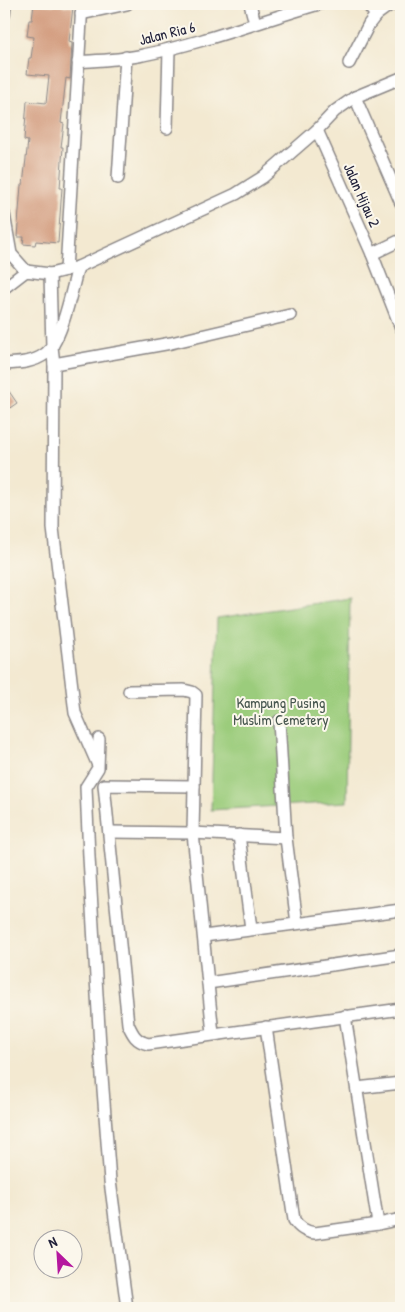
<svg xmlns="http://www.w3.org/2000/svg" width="405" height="1312" font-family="'Patrick Hand',sans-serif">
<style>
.green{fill:#9bcc7c;stroke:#5e775c}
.building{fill:#d29a7c}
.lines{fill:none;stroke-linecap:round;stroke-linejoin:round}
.minor-casing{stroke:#8a8686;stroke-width:14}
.major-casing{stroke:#8a8686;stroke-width:16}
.minor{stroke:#fff;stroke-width:11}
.major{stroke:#f8bd89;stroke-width:14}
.labels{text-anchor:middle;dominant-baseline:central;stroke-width:4;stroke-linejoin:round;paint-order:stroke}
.street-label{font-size:15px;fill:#22223b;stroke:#fbf7ec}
.park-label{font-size:15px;fill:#46554e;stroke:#fbf7ec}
</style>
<rect width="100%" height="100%" fill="#fbf7ec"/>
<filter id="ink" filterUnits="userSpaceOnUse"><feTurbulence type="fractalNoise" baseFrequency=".02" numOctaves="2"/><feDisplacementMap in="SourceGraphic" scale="10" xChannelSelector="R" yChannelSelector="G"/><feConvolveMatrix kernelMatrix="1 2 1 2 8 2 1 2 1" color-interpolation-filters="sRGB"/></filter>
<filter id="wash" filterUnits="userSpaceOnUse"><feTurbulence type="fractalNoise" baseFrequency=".0096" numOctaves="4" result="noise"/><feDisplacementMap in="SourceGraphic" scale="20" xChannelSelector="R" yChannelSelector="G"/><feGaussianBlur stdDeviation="1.12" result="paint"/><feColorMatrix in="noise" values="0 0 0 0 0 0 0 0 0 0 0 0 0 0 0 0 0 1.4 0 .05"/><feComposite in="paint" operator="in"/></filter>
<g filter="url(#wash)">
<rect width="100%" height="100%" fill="#f3e9d1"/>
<path class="green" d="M350,598l-3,204 -136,8 6,-192z"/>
<g id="blocks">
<g class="building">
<path d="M34,4l39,3 -4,35 3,1 -2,36 -4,-1 -5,45 3,1 -3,23h2l-3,41h2l-4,55 -22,-2 -1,4 -12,-1 1,-7h-6l1,-13h-1l3,-39h2l5,-44 -4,-1 3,-39 19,2 3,-27 -22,-2 2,-16h2l3,-21 -7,-1 2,-16h3z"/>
<path d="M4,384l13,19 -13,9z"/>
</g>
</g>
</g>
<g filter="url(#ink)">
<use href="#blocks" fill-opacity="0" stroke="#8a8686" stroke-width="1"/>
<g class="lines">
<defs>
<g id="minor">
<path d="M250,4l5,19"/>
<path d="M367,4l9,11"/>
<path d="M81,14l46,-10"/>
<path d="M4,15l1,-11"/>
<path d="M78,62c21,-2 44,-2 65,-7 60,-12 117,-34 176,-51"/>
<path d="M349,63l20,-39 7,-9 15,-11"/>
<path d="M355,97l46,106"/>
<path d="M167,128l2,-79"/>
<path d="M317,130l55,124 29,74"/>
<path d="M118,178l8,-121"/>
<path d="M4,214l7,40 15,17"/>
<path d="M372,254l29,-14"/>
<path d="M66,270l16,-266"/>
<path d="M50,274l2,73 2,17 -1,164 22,185 22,50"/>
<path d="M4,288l22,-17 24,3 28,-7 158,-73 27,-17 54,-47 18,-19 20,-14 46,-19"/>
<path d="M4,364c13,-1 29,-1 41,-10 17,-12 27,-66 33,-87"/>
<path d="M54,364l117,-21 119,-28"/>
<path d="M129,691l55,-1 8,2 4,3 -3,138 20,201"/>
<path d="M279,721l7,117 11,85"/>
<path d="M99,739l-1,29 -12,19 3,70 12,206 9,118 17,127"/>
<path d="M194,786l-90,-1 24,239c5,11 8,17 20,20l253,-35"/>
<path d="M109,832l84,1 93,5"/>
<path d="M239,835l12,94"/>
<path d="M204,936l197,-26"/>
<path d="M208,983l193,-28"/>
<path d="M345,1016l33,208"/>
<path d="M266,1027l28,193c5,8 11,12 21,13l63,-9 23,-5"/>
<path d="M357,1088l44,-5"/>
</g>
<path id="major" d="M399,4l2,4"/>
</defs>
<use href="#minor" class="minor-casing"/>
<use href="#major" class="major-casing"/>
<use href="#minor" class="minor"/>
<use href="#major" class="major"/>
</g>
</g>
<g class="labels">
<g class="street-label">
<text transform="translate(167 33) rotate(-14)">Jalan Ria 6</text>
<text transform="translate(362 195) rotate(66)">Jalan Hijau 2</text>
</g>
<g class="park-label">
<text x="281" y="702">Kampung Pusing<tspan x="281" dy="17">Muslim Cemetery</tspan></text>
</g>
</g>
<rect width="405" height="1312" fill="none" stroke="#fbf7ec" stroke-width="20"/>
<g transform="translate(58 1254) rotate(335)"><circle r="24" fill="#fbf7ec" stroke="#a4a2a5"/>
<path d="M0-4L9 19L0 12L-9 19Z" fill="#b5179e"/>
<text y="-8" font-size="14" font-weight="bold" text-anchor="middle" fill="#22223b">N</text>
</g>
</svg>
